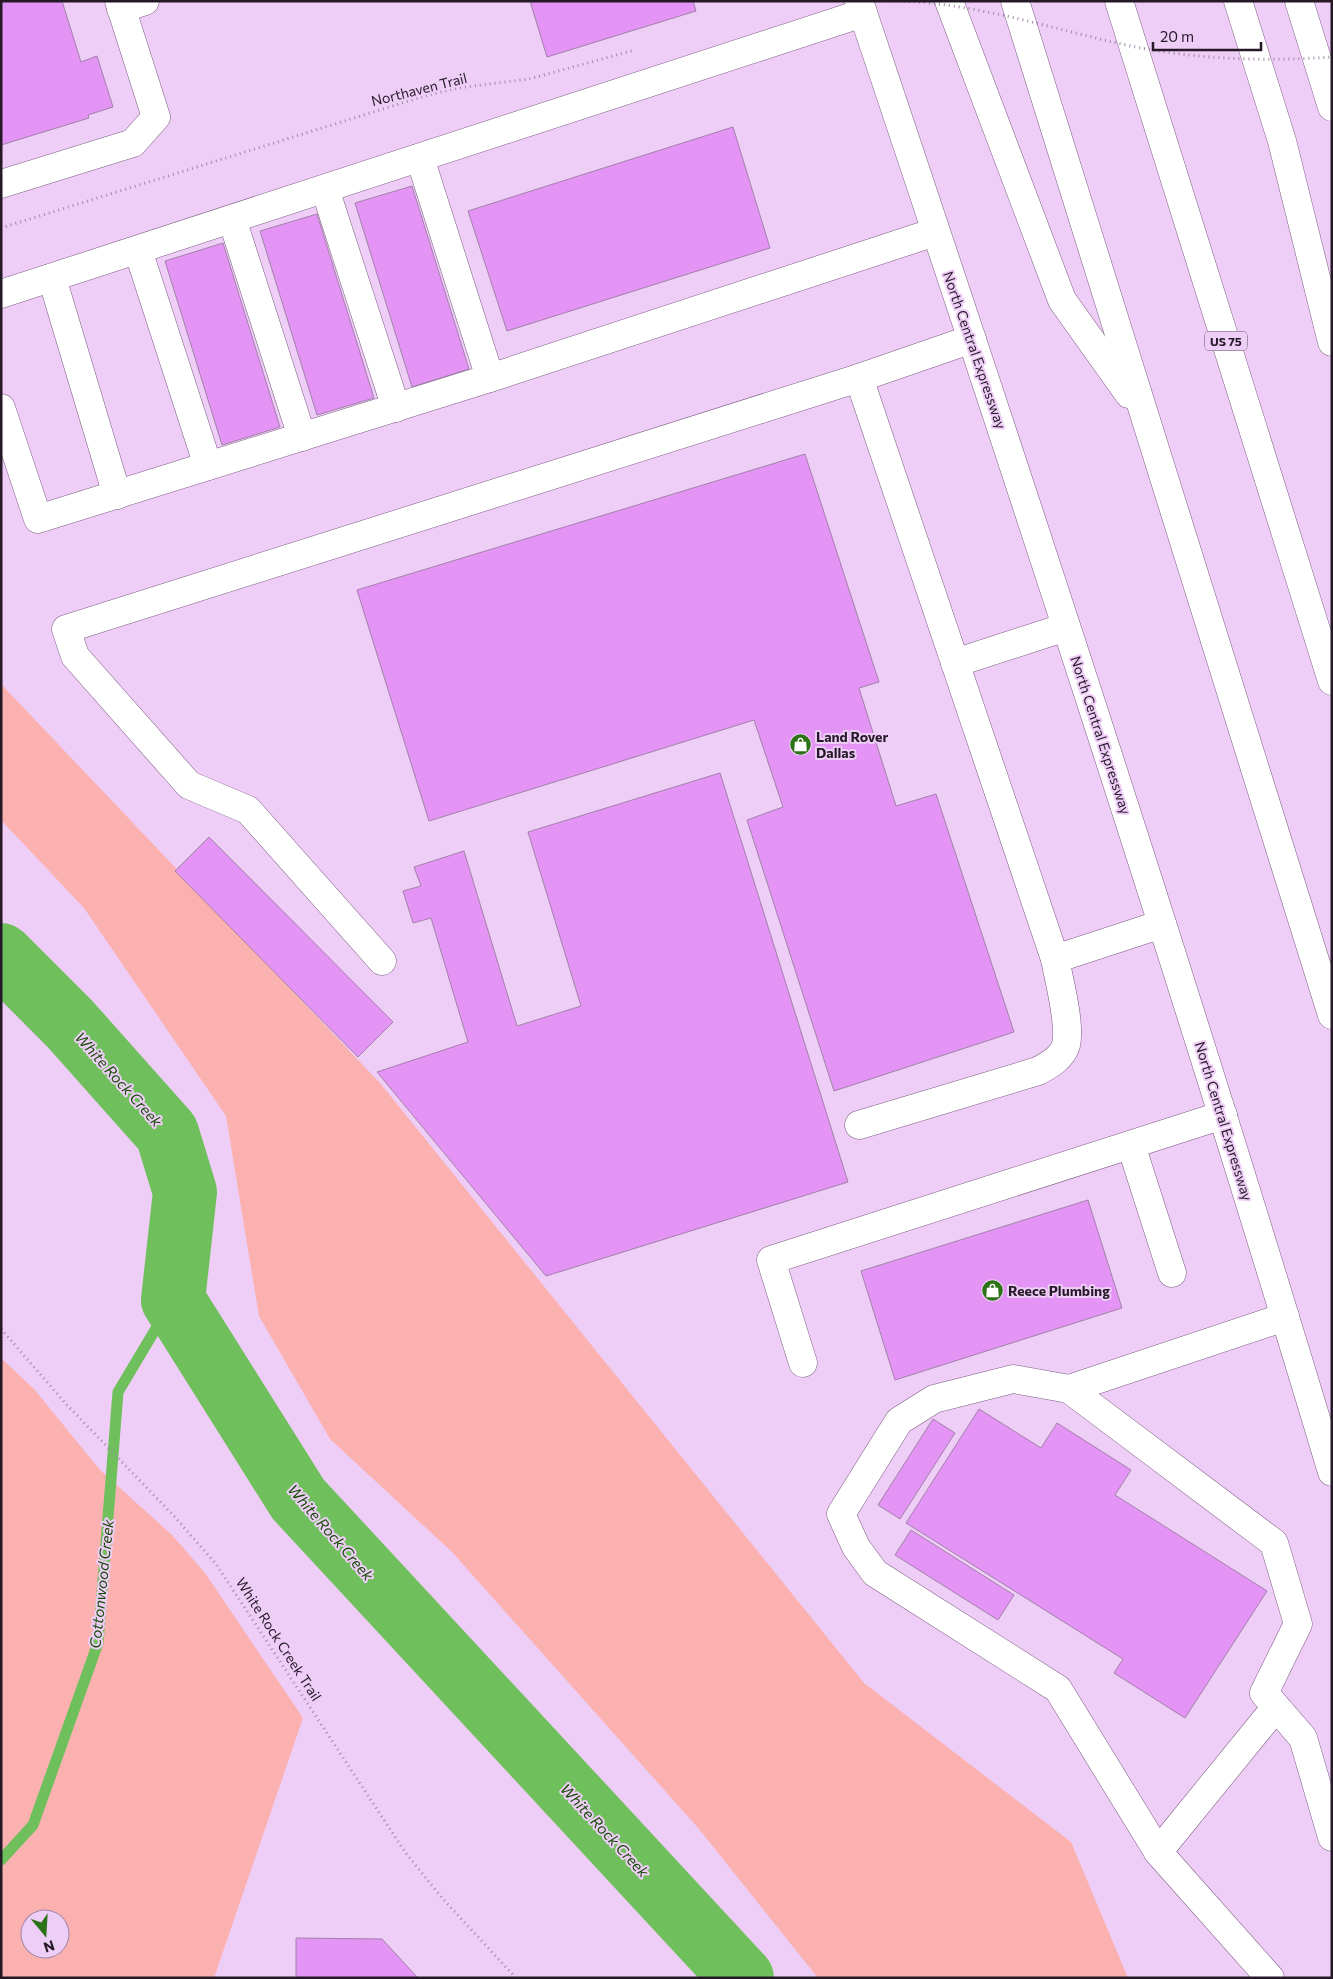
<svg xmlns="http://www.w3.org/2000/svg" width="1333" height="1979" font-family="Commissioner,sans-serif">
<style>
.green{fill:#fbb1b0;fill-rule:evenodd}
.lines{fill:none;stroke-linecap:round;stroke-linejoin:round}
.stream{stroke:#6fbf5c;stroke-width:11}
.river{stroke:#6fbf5c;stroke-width:64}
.building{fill:#e394f5;stroke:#a182a8}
.minor-casing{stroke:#7c5e82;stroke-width:29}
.major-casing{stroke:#7c5e82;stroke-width:29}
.highway-casing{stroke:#7c5e82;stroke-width:29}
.path{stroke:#a188a7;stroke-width:3;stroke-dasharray:1 4;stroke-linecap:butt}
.minor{stroke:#fff;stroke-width:28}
.major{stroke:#fff;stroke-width:28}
.highway{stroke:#fff;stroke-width:28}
.path-bridge{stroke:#a188a7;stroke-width:3;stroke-dasharray:1 4;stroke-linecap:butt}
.labels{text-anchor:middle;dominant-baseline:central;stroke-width:4;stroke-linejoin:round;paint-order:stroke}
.shield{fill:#eecdf6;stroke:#614f66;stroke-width:1}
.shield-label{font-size:12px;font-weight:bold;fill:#251928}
.street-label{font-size:14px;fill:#251928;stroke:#eecdf6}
.poi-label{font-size:14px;font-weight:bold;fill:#251928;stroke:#eecdf6;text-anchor:start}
.water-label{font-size:15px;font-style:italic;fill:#174c07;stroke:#eecdf6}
</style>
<rect width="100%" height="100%" fill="#eecdf6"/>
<g class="green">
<path d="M1,684l379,399 484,600 207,159 57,136h-310l-119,-149 -247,-277 -122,-113 -71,-123 -33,-200 -142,-208 -83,-88z"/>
<path d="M1,1358l33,31 66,81 72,65 33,38 98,145 -89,260h-213zM30,1919h30v30h-30z"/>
</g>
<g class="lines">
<path class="stream" d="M1,1860l32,-35 65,-182 20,-251 55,-92"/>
<path class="river" d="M1,955l69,69 97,109 18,59 -12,108 125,199 444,479"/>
</g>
<g class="building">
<path d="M1,1h61l19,61 16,-6 16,51 -25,8 1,3 -88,27z"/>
<path d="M530,1h163l3,10 -149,46z"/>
<path d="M733,127l37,121 -263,83 -39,-120z"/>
<path d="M412,186l57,183 -57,18 -57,-184z"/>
<path d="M317,214l57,184 -57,17 -57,-184z"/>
<path d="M223,243l57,184 -58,18 -57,-184z"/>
<path d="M805,454l74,228 -20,6 37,118 40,-12 78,238 -180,59 -87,-271 36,-13 -29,-87 -325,101 -72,-231z"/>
<path d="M720,773l128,409 -302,94 -169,-204 91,-30 -37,-124 -18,5 -10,-32 18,-5 -7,-19 50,-16 53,175 64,-20 -53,-174z"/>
<path d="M209,837l184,185 -35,35 -183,-186z"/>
<path d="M1088,1200l34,108 -227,72 -34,-109z"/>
<path d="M979,1409l62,39 16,-25 74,47 -16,25 152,96 -82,127 -71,-45 9,-14 -217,-136z"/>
<path d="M933,1419l22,14 -55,86 -22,-14z"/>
<path d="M911,1530l103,65 -16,25 -103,-65z"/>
<path d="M296,1938l86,1 36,39h-122z"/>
</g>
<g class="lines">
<defs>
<g id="minor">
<path d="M121,9l24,-8"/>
<path d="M420,158l70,220"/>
<path d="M1,184l132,-41 23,-26 -37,-116"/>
<path d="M325,189l71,219"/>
<path d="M232,219l70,218"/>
<path d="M138,250l70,216"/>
<path d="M52,278l65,217"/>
<path d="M1,294l862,-281"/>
<path d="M859,378l196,581 107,-35"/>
<path d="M1,408l37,111 452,-141 445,-146"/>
<path d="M955,663l111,-36"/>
<path d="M382,961l-134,-151 -59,-25 -114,-129 -9,-27 793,-251 113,-39"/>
<path d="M859,1125l179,-54c11,-6 24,-13 28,-26 5,-20 -7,-65 -11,-86"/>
<path d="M1131,1145l41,128"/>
<path d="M1285,1317l-216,72 205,154 24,81 -34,69 39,45 29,99"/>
<path d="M803,1363l-32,-103 452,-145"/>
<path d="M1069,1389l-56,-10 -79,20 -35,22 -58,93 15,33 19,26 183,116 100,163"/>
<path d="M1270,1978l-112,-126 118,-145"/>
</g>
<g id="major">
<path d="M859,1c164,489 325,978 473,1471"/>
<path d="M1299,1l33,106"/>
</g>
<g id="highway">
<path d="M949,1l113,299 67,94"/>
<path d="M1015,1l317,1014"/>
<path d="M1119,1l213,680"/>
<path d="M1238,1l44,140 50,201"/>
</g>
</defs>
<use href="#minor" class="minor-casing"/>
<use href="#major" class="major-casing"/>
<use href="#highway" class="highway-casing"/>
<g class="path">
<path d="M1,228l427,-133 30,-7 71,-9 106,-29"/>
<path d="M1,1329l66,76 107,111 42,48 189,288 37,46 74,80"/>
</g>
<use href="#minor" class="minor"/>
<use href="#major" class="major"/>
<use href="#highway" class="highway"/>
<path class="path-bridge" d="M894,1c77,1 152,26 227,43 69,15 140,18 211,13"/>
</g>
<defs>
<symbol id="shop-disc" viewBox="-11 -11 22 22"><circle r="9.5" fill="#2b7316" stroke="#eecdf6"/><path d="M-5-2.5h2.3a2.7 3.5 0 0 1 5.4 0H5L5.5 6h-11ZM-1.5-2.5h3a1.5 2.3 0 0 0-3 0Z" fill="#fff"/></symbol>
</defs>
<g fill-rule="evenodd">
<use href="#shop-disc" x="788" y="732" width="25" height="25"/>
<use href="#shop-disc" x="980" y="1278" width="25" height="25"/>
</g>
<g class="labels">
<rect class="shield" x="1205" y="331.5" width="42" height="19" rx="4"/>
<g class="shield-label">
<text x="1226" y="341">US 75</text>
</g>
<g class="street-label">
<text transform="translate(419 89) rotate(-14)">Northaven Trail</text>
<text transform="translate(975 350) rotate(71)">North Central Expressway</text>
<text transform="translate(1101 735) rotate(72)">North Central Expressway</text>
<text transform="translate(1224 1121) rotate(73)">North Central Expressway</text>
<text transform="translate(279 1639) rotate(57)">White Rock Creek Trail</text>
</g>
<g class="poi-label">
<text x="816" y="736">Land Rover<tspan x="816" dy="16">Dallas</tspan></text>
<text x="1008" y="1290">Reece Plumbing</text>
</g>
<g class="water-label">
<text transform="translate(119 1079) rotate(48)">White Rock Creek</text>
<text transform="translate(331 1532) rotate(49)">White Rock Creek</text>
<text transform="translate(101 1584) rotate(-84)">Cottonwood Creek</text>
<text transform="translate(605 1830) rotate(47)">White Rock Creek</text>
</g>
</g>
<rect width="1333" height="1979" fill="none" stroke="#251928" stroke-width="5"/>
<g transform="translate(45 1934) rotate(162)"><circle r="24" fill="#eecdf6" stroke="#9e85a4"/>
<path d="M0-4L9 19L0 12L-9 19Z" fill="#2b7316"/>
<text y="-8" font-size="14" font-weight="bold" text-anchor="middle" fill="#251928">N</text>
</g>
<path d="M1153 42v8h108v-8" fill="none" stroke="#251928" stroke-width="2.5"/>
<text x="1160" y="42" font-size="15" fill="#251928" stroke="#eecdf6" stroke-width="4" paint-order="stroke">20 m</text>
</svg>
